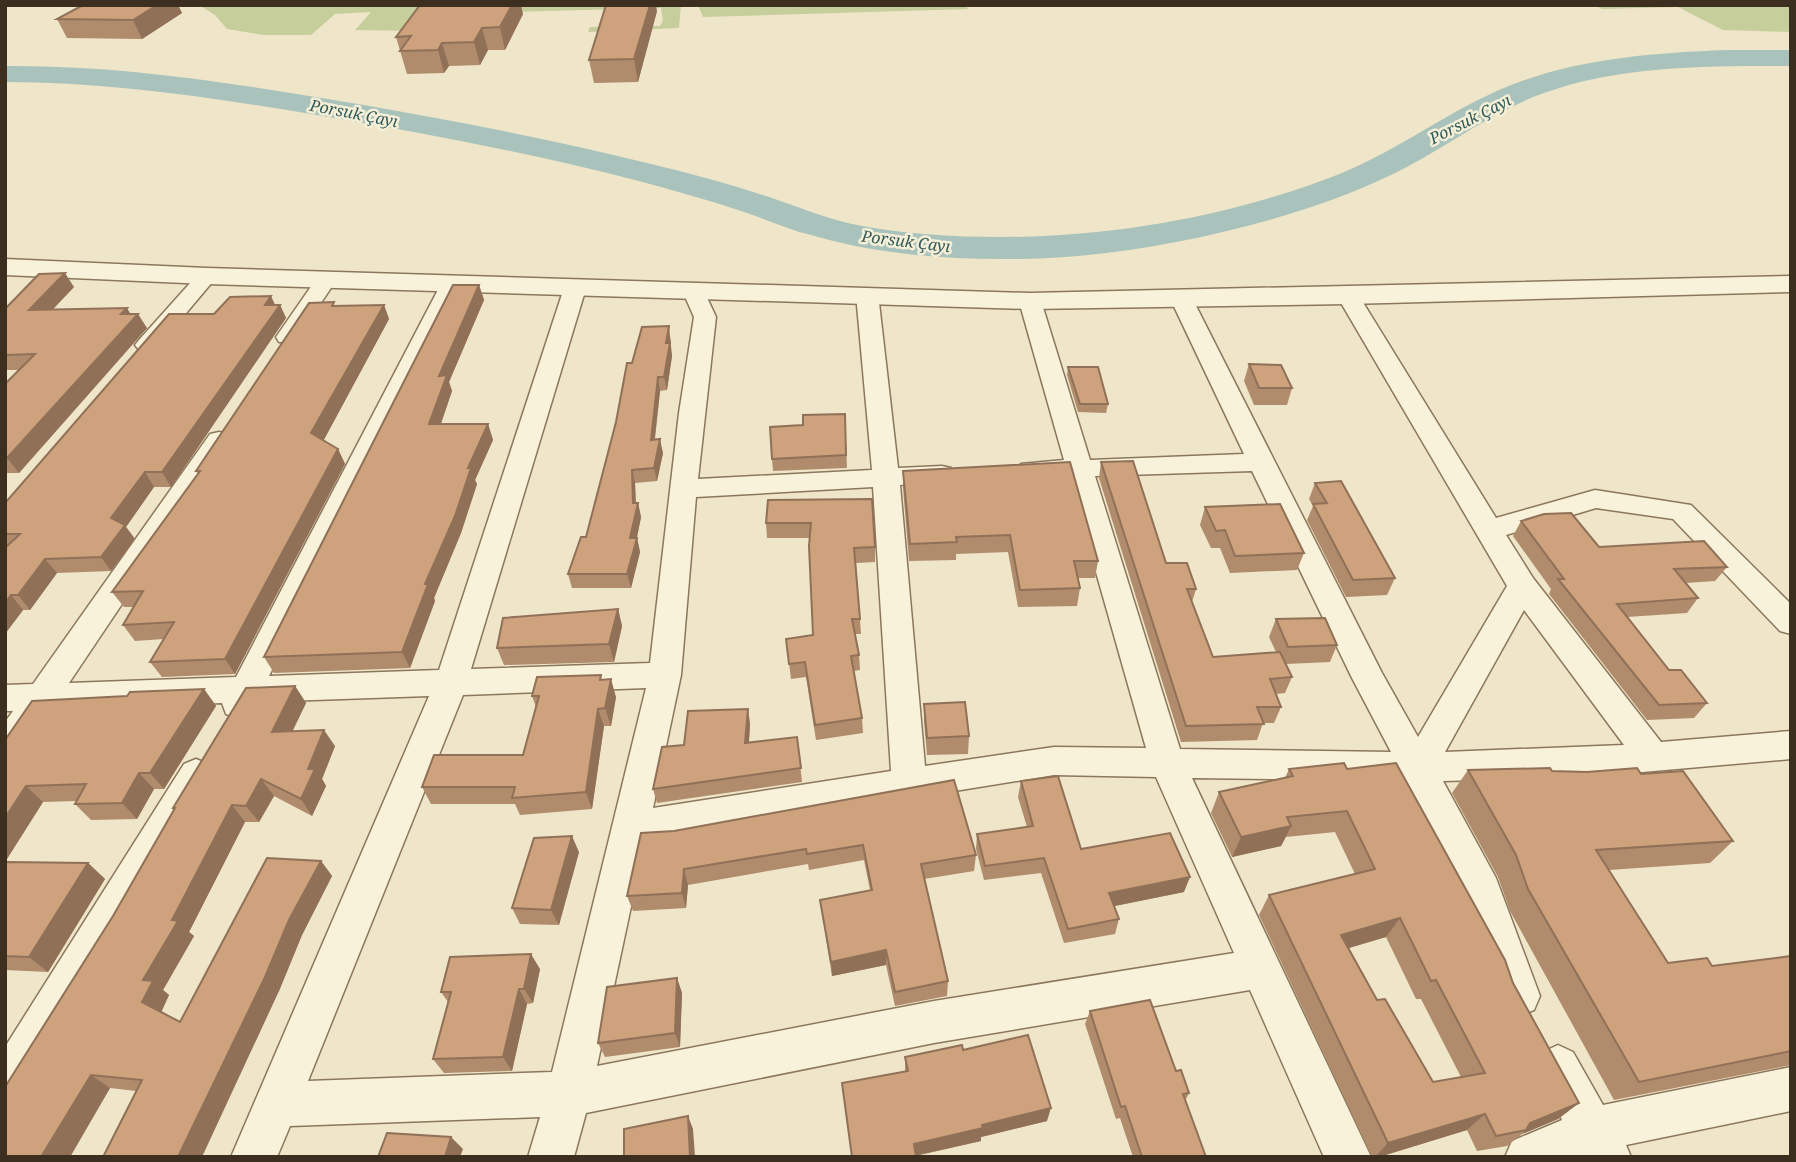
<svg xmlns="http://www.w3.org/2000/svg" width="1796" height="1162" font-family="'Noto Serif',serif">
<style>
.green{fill:#c6ce9b}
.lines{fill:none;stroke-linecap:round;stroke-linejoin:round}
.river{fill:#a9c3bc;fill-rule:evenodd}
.minor-casing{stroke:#8b775c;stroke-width:3}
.tertiary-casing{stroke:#8b775c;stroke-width:3}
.minor{fill:#f9f2db;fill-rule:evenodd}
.tertiary{fill:#f9f2db;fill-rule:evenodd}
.wall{fill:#b08b6c;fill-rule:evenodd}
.shaded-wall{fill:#907158}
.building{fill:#cda27d;stroke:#907158;stroke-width:2;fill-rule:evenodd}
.labels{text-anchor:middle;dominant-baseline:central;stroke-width:5;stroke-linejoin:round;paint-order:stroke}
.far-water-label{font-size:16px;font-style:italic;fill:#2f5b5a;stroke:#f6efd7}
</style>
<rect width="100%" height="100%" fill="#efe5c8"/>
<g class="green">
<path d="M199,5h482l-2,23 -91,4 2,-5 70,-1 3,-5 -2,-13 -234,6 -11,17 -61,-1 16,-18 -36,2 -24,21h-48l-36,-6 -12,-14z"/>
<path d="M698,5h268l2,4 -265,8z"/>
<path d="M1594,5h197v27l-68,-2 -45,-23 -76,2z"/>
</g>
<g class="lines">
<path class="river" d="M1726,50h65v16c-82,0 -169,-1 -247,27 -56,20 -102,58 -155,83 -100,48 -256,82 -368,83 -71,1 -141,-4 -210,-24 -21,-5 -41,-14 -61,-21 -38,-13 -77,-24 -115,-34 -105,-27 -211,-47 -318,-65 -103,-17 -206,-33 -312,-33v-16c105,-1 207,14 310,31 111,18 222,39 332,66 43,10 86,22 128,36 26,9 50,19 77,25 49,10 100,13 150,13 114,0 234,-22 340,-64 55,-23 103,-59 157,-83 71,-31 151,-37 227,-40z"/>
<defs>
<g id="minor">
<path d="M207,270l7,2 4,4 -4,4 -59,70h-16l-4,-5 4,-5 61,-68z"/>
<path d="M326,273l7,2 4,4 -39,58 -3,5h-16l-3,-5 43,-62z"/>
<path d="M452,278l8,1 3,5 -194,392 170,-6 125,-382 3,-5h16l3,5 -115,381 179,-6 29,-250 15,-96 -11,-25 3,-5h16l14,30 -18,162 174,-9 -16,-176 3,-5h16l3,5 20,174 44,-2 9,2 4,6 -4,6 -51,5 25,281 129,-19 92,1 -77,-271 -39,1 -9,-2 -4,-6 4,-6 43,-4 -45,-159 3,-5h16l3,5 49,159 154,-6 -74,-156 3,-5h16l3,5 190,375 36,64 89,-151 -170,-290 3,-5h16l3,5 137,222 99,-28 96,15 100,99v30l-11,-3 -107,-112 -77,-11 -90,27 27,43 128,164 130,-11v28l-206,18 -142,4 53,97 44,118 -6,14 -15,6 -15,-6 -44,-127 -54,-102 -214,-3 179,379h-47l-74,-167 -316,53 -348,70 -12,44h-46l12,-40 -250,9 -13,31h-46l198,-461 -173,6 -6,12 -12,4 -12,-4 -4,-11 -171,6 -34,50 -12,4v-41l8,-11h-8v-26l28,-1 177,-250 9,-2 9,2 4,6 -163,243 167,-6 205,-393 3,-5zM1252,471l100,207 39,74 -211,-3 -85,-273zM873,487l18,284 -238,37 28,-133 15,-178zM1524,610l100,135 -179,7zM646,688l-94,384 -244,9 155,-386zM1054,775l102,2 78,176 -300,48 -337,65 48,-225z"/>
<path d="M196,759l12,5 6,10 -6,10 -187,320 -16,6v-63l179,-283z"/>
<path d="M1558,1045l15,7 30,53 188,-38v44l-165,34 5,12h-126l7,-16 50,-21 -26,-53 7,-15z"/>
</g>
<path id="tertiary" d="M5,259l202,9 823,25 761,-17v16l-443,12 -318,5 -823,-25 -202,-9z"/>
</defs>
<use href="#minor" class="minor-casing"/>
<use href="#tertiary" class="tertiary-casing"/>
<use href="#minor" class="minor"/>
<use href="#tertiary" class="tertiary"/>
</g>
<g class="wall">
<path d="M83,5h95l4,8 -40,26 -75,-1 -10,-19z"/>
<path d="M657,11l-19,71 -44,1 -5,-23z"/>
<path d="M523,14l-18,36h-17l-8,15 -31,1 -5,7 -37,1 -11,-37z"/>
<path d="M479,285l5,15 -35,82 3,9 -11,33h47l5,16 -18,40 2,4 -16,49 -27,65 1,3 -25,67 -136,5 -10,-16z"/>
<path d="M74,287l-22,23 75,-2 3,6 17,14 -128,145h-14v-89l14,-14h-14v-61z"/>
<path d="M275,305h5l6,13 -115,169h-17l-28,40 9,12 -24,32 -54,2 -27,37h-7l-18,24v-131l209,-189z"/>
<path d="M384,305l5,14 -66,122 15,8 7,15 -110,210 -73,3 -12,-15 14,-23 -29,2 -12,-16 11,-18h-10l-12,-15 86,-118 -2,-3 140,-165z"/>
<path d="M671,339l-1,6 2,11 -5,34 -7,1 -5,48 8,14 -6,28 -22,2 1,20h2l3,14 -4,21 3,14 -9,36h-59l-4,-14 18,-37 46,-174z"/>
<path d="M1249,364l43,24 -5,17h-33l-10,-24z"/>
<path d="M1068,367l40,37 -2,9 -28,-1 -11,-37z"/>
<path d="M845,414l2,54 -74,3 -1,-12 31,-34z"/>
<path d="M1101,462l65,101 30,26 -4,13 21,55 63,-5 -7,-15 7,-18 61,26 -7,17 -44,2 6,13 -7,16 -9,1 5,13 -7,16h-11l-6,17 -76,2 -82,-264z"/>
<path d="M903,471l195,90 -3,17h-17l2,10 -3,18 -59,1 -10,-55 -52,2v6l-47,1 -6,-73z"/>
<path d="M1315,483l80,95 -8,17 -41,2 -39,-77 6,-14 -4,-7z"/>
<path d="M768,500l107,47v15l-19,1 5,71h-6l4,21 1,15 -6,1 8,47 1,15 -47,7 -10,-63 -15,2 -5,-40 27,-4 -3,-97h-43l-1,-15z"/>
<path d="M1205,507l99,46 -7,17 -67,3 -10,-25h-9l-11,-23z"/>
<path d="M1521,521l78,26 128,20 -12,14 -29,2 12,15 -11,15 -60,4 42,53 38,33 -13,15 -47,2 -98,-126 2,-5 -38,-53z"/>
<path d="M618,609l4,17 -8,36 -110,3 -7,-17z"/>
<path d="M603,680l13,17 -5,29h-7l-12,83 -72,6 -5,-11h-84l-9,-17 101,-32 13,-48 -4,-11z"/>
<path d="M295,686l11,17 -14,28 43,15 -13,33 4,7 -14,30 -38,-20 -15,26h-14l-56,110 5,4 -31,54 6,5 -8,17 19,10 141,-161 11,15 -30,59 -23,56 -143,100 -26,-3 -40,69h-65l108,-241 61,-106 -1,-2z"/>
<path d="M204,689l12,17 -52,83h-10l-17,30 -46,1 -16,-16 1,-3 -33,1 -38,60 83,1 17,16 -57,93 -43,-2v-230l122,-44z"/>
<path d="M924,704l45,32 -1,18 -41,1 -3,-34z"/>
<path d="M750,723l-1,19 48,-5 5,45 -145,21 -4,-14 31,-44z"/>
<path d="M1289,769h58l166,214 66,120 -21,16 -36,15 -15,12 -30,5 -10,-21 -88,27h-7l-113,-242 10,-20 86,-21 -20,-42 -49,5 -5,9 -49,11 -21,-44 8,-21 66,-14zM1386,937l30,62h5l40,78 -28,5 -56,-82 -29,-52z"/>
<path d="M1468,770l173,4 92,67 -23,22 -101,7 59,93 44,3 79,-10v109l-177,35 -104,-189 -12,-34 -46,-84z"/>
<path d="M954,780l22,75 -2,16 -50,8 24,102 -1,15 -52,10 -9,-41 -54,11 -12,-76 50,-10 -6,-30 -55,10 -1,-6 -120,21 -2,23 -53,3 -6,-15 47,-65z"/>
<path d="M1021,781l60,68 103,43 -70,14 5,13 -4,15 -51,9 -23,-70 -57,7 -8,-31 1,-15 50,-7 -9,-30z"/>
<path d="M579,852l-20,73 -39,-1 -8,-16z"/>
<path d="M540,969l-7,34 -6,1 -15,67 -68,2 -11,-14 15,-57 -7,-10z"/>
<path d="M677,978l5,15 -2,54 -75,10 -7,-14z"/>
<path d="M1090,1011l86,60 13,22 -4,8 21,56h-73l-13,-39 -4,1 -31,-95z"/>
<path d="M963,1050l84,71 -66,16v4l-65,15v1h-64l-10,-74 63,-11v-15z"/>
</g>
<g class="shaded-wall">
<path d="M157,5h21l4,8 -40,26 -9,-19z"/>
<path d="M512,5h9l2,9 -18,36 -5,-23z"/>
<path d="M650,5h6l1,6 -19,71 -4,-23z"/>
<path d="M482,28l6,22 -8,15 -6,-23z"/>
<path d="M442,43l7,23 -5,7 -6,-23z"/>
<path d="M65,273l9,14 -36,38 -9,-15z"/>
<path d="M479,285l5,15 -35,82 3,9 -17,49 -6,-16 10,-48z"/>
<path d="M271,296l6,13 3,-4 6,13 -115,169 -9,-15 103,-167z"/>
<path d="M384,305l5,14 -70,130 -8,-16z"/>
<path d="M127,308l6,11 5,-5 9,14 -128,145 -12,-15z"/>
<path d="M669,326l3,30 -5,34 -3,-13 2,-34z"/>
<path d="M658,377l2,14 -7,62 -2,-13z"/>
<path d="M488,424l5,16 -18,40 2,4 -16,49 -27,65 1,3 -25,67 -8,-16 66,-184z"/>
<path d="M660,439l3,14 -6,28 -3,-13z"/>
<path d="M338,449l7,15 -110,210 -10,-15z"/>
<path d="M632,470l3,13 1,28 2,-8 3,14 -5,24 1,-3 3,14 -9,36 -4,-14 6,-71z"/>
<path d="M145,472l9,15 -28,40 9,12 -24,32 -10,-14 10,-39z"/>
<path d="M45,559l12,14 -27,37 -12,-15z"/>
<path d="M11,595l12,15 -18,24v-31z"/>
<path d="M618,609l4,17 -8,36 -5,-18z"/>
<path d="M611,679l5,18 -5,29 -6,-18z"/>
<path d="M295,686l11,17 -22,46 -12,-17z"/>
<path d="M204,689l12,17 -52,83 -14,-16z"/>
<path d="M598,709l6,17 -12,83 -6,-17z"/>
<path d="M748,709l2,14 -2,34 -3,-14z"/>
<path d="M324,730l11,16 -13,33 4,7 -14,30 -11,-17 7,-30z"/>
<path d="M139,773l15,16 -17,30 -15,-16z"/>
<path d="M261,779l13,17 -15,26 -13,-16z"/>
<path d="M26,786l17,16 -38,60v-44z"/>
<path d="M232,805l13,17 -56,110 5,4 -31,54 6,5 -10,22 -17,-15 1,-22 29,-60z"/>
<path d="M1291,826l-10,20 -49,11 9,-20z"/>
<path d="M572,836l7,16 -20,73 -8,-15z"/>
<path d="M321,861l11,15 -30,59 -23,56 -77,166h-24l111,-237z"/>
<path d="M88,863l17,16 -57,93 -19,-15z"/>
<path d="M684,869l4,16 -2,23 -4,-15z"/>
<path d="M1190,877l-6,15 -79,16 4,-15z"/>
<path d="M1400,918l-14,19 -57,17 12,-19z"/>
<path d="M886,950v15l-54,11 -1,-14z"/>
<path d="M531,954l9,15 -7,34 -9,-14z"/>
<path d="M677,978l5,15 -2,54 -5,-14z"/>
<path d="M519,989l8,15 -15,67 -9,-14z"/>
<path d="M91,1075l19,13 -40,69h-29z"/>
<path d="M1579,1103l-21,16 -36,15 4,-4 4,-7z"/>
<path d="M1051,1108l-4,13 -66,16v4l-68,15 1,-12 68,-19z"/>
<path d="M1485,1114l-18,16 -88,27h-4l13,-14z"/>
<path d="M688,1116l5,13 2,28h-5z"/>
<path d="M451,1137l12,12 -3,8h-15z"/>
</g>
<g class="building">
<path d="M83,5h74l-24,15 -76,-1z"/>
<path d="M420,5h92l-12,22 -18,1 -8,14 -32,1 -4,7 -38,1 11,-15 -15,1z"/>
<path d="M606,5h44l-16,54 -45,1z"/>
<path d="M65,273l-36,37 98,-2 -6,6h17l-131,144h-2v-74l30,-30 -30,1v-46l34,-35z"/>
<path d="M453,285h26l-40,91 8,-1 -18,49h59l-20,44h3l-16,48 -30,68h3l-26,68 -138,5z"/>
<path d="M271,296l-6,9h15l-118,167h-17l-34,46 14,7 -24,32 -56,2 -27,36h-7l-6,8v-55l15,-14h-15v-31l164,-189h45l16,-17z"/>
<path d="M334,302l-2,4 52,-1 -73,128 27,16 -113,210 -75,3 24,-40 -51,3 20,-34 -31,1 88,-121h-4l113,-168z"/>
<path d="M669,326l-3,17h4l-6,34h-6l-7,63 9,-1 -6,29 -22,2 1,33h5l-8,35h7l-10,36h-59l13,-37h5l30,-115 11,-59h5l10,-36z"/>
<path d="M1249,364l32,1 11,23h-33z"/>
<path d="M1068,367h30l10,37h-28z"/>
<path d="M845,414l1,41 -74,4 -2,-32 33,-2v-10z"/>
<path d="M1133,461l33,102h21l9,26h-9l26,68 67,-5 12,25 -22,2 11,28h-24l7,17 -78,2 -85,-264z"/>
<path d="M1070,462l28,99h-24l6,27 -60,2 -10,-55 -54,2 1,5 -47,2 -7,-73z"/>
<path d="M1341,481l54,97 -42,2 -40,-76 14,-1 -12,-20z"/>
<path d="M872,499l3,48 -21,1 6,71h-8l7,36 -8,1 11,62 -47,7 -10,-63 -16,2 -3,-25 27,-4 -4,-89 2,-23h-45l2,-23z"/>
<path d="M1280,504l24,49 -69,3 -10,-26 -9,1 -11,-24z"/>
<path d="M1571,513l28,34 105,-6 23,26 -53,2 24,29 -81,6 52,66h12l26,33 -48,2 -101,-126h6l-43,-58 23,-7z"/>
<path d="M618,609l-9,35 -112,4 6,-30z"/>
<path d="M1325,618l12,27 -49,2 -12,-28z"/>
<path d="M601,675l-1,5 11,-1 -6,29 -7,1 -12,83 -74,6 3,-11h-93l12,-32h89l16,-59h-7l5,-19z"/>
<path d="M295,686l-23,46 52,-2 -16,39h7l-14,30 -40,-20 -15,27 -14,-1 -60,115 6,1 -35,59 10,1 -11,21 38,20 87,-164 54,3 -32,59 -24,57 -87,180h-75l39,-77 -51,-5 -50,82h-36v-70l108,-171 62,-108h-2l73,-120z"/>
<path d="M204,689l-54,84h-11l-17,30 -47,1 11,-20 -60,2 -21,32v-78l27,-39 95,-5 3,-4z"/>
<path d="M965,702l4,34 -42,2 -3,-34z"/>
<path d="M748,709l-3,34 52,-6 4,31 -148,21 9,-42 22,-2 4,-34z"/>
<path d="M1344,763l3,6 49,-6 109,197 8,23 66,120 -49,20 -4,7 -30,6 -11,-22 -97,29 -119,-248 106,-26 -28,-58 -60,6 4,9 -50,11 -22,-45 74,-16 -4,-7zM1400,918l31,63 5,-1 49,93 -52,9 -48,-83 -8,1 -36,-65z"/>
<path d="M1550,768l2,3 35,1 50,-4 4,6 42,-3 50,70 -137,9 72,113 39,-5 5,8 79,-10v95l-152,31 -111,-193 -12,-34 -48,-85z"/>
<path d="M1058,776l23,73 89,-16 20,44 -81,16 10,26 -51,10 -24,-71 -59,8 -8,-32 56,-8 -12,-45z"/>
<path d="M954,780l22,75 -55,9 27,117 -53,11 -9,-42 -55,12 -11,-62 52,-10 -9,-45 -56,9 -1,-5 -122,20 -2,24 -55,3 14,-63 33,-2z"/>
<path d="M572,836l-21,74 -39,-2 22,-70z"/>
<path d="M5,862l83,1 -59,94 -24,-1z"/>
<path d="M531,954l-7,35h-5l-16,68 -70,2 18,-67h-10l9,-35z"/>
<path d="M677,978l-2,55 -77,10 9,-56z"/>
<path d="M1150,1000l26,71 5,-1 8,23 -6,1 23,63h-64l-17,-51 -4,1 -31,-96z"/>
<path d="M1028,1035l23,73 -69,17 1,3 -69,16 2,13h-64l-10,-74 66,-12 -3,-14 57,-12 1,5z"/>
<path d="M688,1116l2,41h-66v-28z"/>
<path d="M387,1133l64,4 -6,20h-67z"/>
</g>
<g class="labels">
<g class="far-water-label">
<text transform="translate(354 113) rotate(11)">Porsuk Çayı</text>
<text transform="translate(1470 119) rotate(-27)">Porsuk Çayı</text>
<text transform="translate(906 241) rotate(7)">Porsuk Çayı</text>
</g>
</g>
<rect width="1796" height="1162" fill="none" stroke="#3c2f20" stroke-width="14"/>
</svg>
